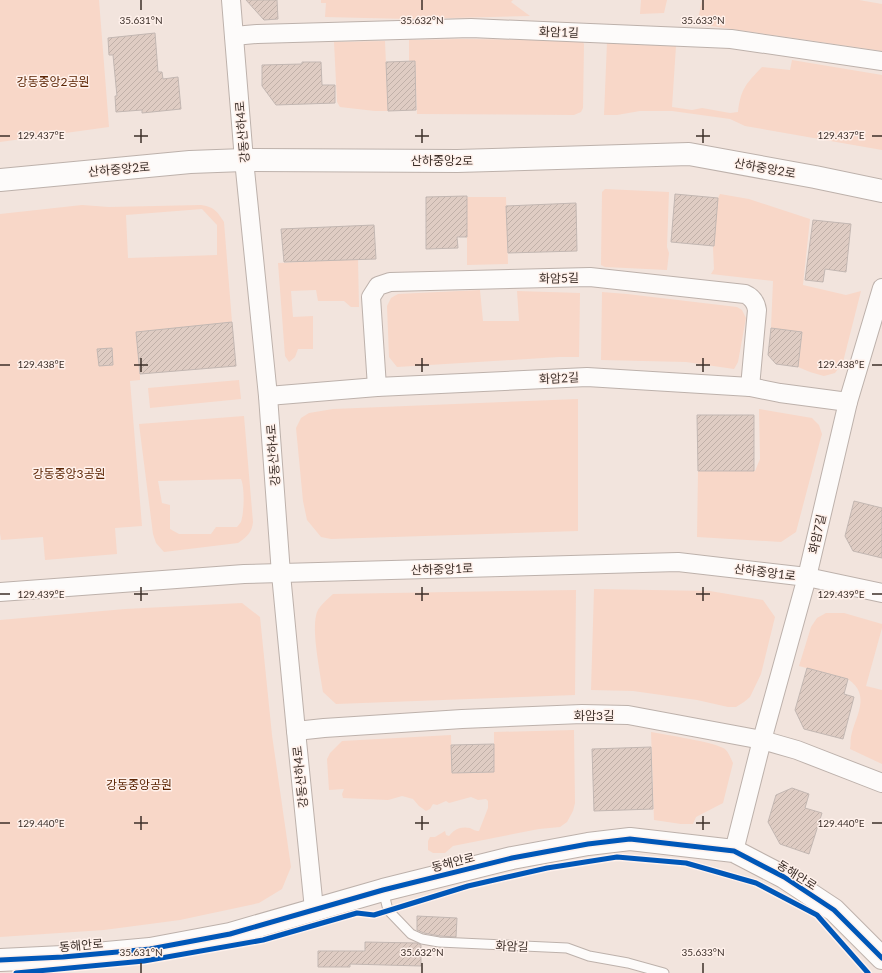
<svg xmlns="http://www.w3.org/2000/svg" width="882" height="973" font-family="Lato,'Noto Sans KR',sans-serif">
<style>
.green{fill:#f8d7c8;fill-rule:evenodd}
.building{fill:url(#building-hatch);stroke:#c3b7b2}
.lines{fill:none;stroke-linecap:round;stroke-linejoin:round}
.service-casing{stroke:#bdb1ab;stroke-width:11}
.minor-casing{stroke:#bdb1ab;stroke-width:20}
.tertiary-casing{stroke:#bdb1ab;stroke-width:24}
.secondary-casing{stroke:#bdb1ab;stroke-width:24}
.service{stroke:#fdfbfa;stroke-width:9}
.minor{stroke:#fdfbfa;stroke-width:18}
.tertiary{stroke:#fdfbfa;stroke-width:22}
.secondary{stroke:#fdfbfa;stroke-width:22}
.cycleway-casing{stroke:#fff1eb;stroke-width:8}
.cycleway{stroke:#0057b8;stroke-width:5}
.ticks{fill:none;stroke:#3c2f29;stroke-width:1.5}
.labels{text-anchor:middle;dominant-baseline:central;stroke-width:3;stroke-linejoin:round;paint-order:stroke}
.street-label{font-size:12px;fill:#3c2f29;stroke:#fff1eb}
.park-label{font-size:12px;fill:#5c2504;stroke:#fff1eb}
.ticks-label{font-size:10px;text-anchor:middle;fill:#3c2f29;stroke:#fff1eb;stroke-width:3;stroke-linejoin:round;paint-order:stroke}
</style>
<defs>
<pattern id="building-hatch" width="6" height="6" patternUnits="userSpaceOnUse"><rect width="6" height="6" fill="#dfccc3"/><path d="M-1 1l2-2M0 6l6-6M5 7l2-2" fill="none" stroke="#c0b0a8"/></pattern>
</defs>
<rect width="100%" height="100%" fill="#f2e4dd"/>
<g class="green">
<path d="M0,0h99l10,127 -109,15z"/>
<path d="M321,0h192l-2,2 19,14 -122,3 -83,-2 1,-14h-5z"/>
<path d="M641,0h26l-3,13 -24,1z"/>
<path d="M702,0h157l23,4v47l-185,-27z"/>
<path d="M460,39l122,1 2,4 -1,64 -2,4 -7,3 -157,-1 -2,-53h-6v-21z"/>
<path d="M385,41l3,70h-13l-35,-4 -3,-5 -3,-60z"/>
<path d="M607,42l69,4 -4,61 20,3 10,-2 28,5 8,-1c3,-24 8,-28 24,-45l28,3 2,-10 90,15v75l-137,-24 -15,-7 -58,-8h-32l-23,4h-13z"/>
<path d="M605,189l64,3 -2,55 2,6 -2,17 -62,-3 -4,-2 1,-73z"/>
<path d="M720,194l29,5 61,20 -7,66 43,10 15,-4 -18,71 -8,11 -11,3 -14,-4 -12,-5 4,-35 -31,-4 2,-47 -62,-7 3,-5 -1,-21 5,-50z"/>
<path d="M467,197h39l2,67 -41,1z"/>
<path d="M82,205l27,2 92,-2c13,2 16,6 23,17l8,100 -96,10 4,42v6l-10,1 12,145 -27,2 2,26 -72,6 -2,-23 -42,3 -1,-7v-319zM202,209l15,16v30l-89,3 -2,-43z"/>
<path d="M358,259l1,48h-8l-7,-6h-26l-2,-11 -25,1 2,26 20,-1v33h-15l-3,8 -6,5 -4,-6 -7,-93z"/>
<path d="M480,290l3,31h36l-2,-30 63,2 -1,64h-20l-162,10 -8,-10 -2,-51 4,-8 7,-4z"/>
<path d="M602,292l25,2 110,13 5,3 4,8 -8,44 -4,7 -48,-7 -85,-2z"/>
<path d="M239,380l2,19 -91,9 -2,-20z"/>
<path d="M578,399v132l-247,8 -10,-2 -14,-17 -4,-19 -7,-73 5,-10 8,-5 24,-4z"/>
<path d="M759,409l53,9 7,7 3,9 -2,7 -24,91 -15,10 -84,-5 1,-66h57l5,-12z"/>
<path d="M244,416l9,106c-1,10 -6,15 -15,21l-74,9 -8,-9 -3,-9 -14,-110zM241,479c4,9 3,34 0,43 0,0 -4,5 -4,5h-21l-5,7h-32l-9,-5v-24l-8,-2 -4,-22z"/>
<path d="M594,589l116,2 53,9 12,17 -14,57 -11,23 -6,5 -8,5h-8l-31,-7 -64,-9 -42,-1z"/>
<path d="M576,590l-1,105 -239,9 -13,-12c-3,-20 -11,-59 -7,-76 1,-9 11,-16 17,-22z"/>
<path d="M242,603l18,14 12,118 19,132 -9,22 -23,14 -79,17 -76,10 -104,7v-317l125,-11z"/>
<path d="M826,613h18l38,11v4l-16,58 16,4v74l-32,-15c1,-4 0,-8 1,-12 4,-21 21,-41 -3,-58l-49,-13 12,-39 6,-9z"/>
<path d="M574,730l1,73 -2,8 -6,11 -7,5 -21,2 -76,15 -10,2 -8,7h-12l-5,-3v-9l2,-4h5l10,-6 1,4 3,1c5,-7 12,-10 21,-8 4,2 5,3 9,3l9,-23v-7l-2,-2 -8,1 -7,-3 -22,6 -3,-2 -9,4 -4,-1 -3,5 -4,2 -7,-5 -6,-7 -11,-3 -14,4 -45,-2 -1,-4 2,-5 -15,1 -2,-31 3,-6 12,-12 109,-6 1,38 42,-1v-40z"/>
<path d="M651,732c15,3 64,10 74,17 4,4 6,10 8,14l-10,40 -27,14 -3,7h-12l-27,-4z"/>
</g>
<g class="building">
<path d="M246,0h31l1,19 -14,1z"/>
<path d="M155,33l3,39h4l1,7 15,-2 3,32 -39,4v-3l-26,2 -1,-16h2l-4,-41h-4l-1,-17z"/>
<path d="M415,61l1,49 -28,1 -2,-49z"/>
<path d="M302,62h19l1,23h13v18l-59,2 -14,-19v-21l40,-1z"/>
<path d="M675,194l43,4 -4,48 -43,-4z"/>
<path d="M467,196v41h-10l1,11 -32,1v-52z"/>
<path d="M576,203l1,48 -69,2 -2,-47z"/>
<path d="M813,220l38,4 -5,48 -21,-3 -2,13 -18,-2z"/>
<path d="M374,225l2,34 -92,3 -3,-33z"/>
<path d="M232,322l4,44 -96,8 -4,-42z"/>
<path d="M771,328l31,4 -4,35 -22,-3 -8,-9z"/>
<path d="M112,348l1,17 -14,1 -2,-17z"/>
<path d="M697,415h57v56h-56z"/>
<path d="M854,501l28,7v50l-29,-7 -8,-15z"/>
<path d="M807,668l41,11 -4,15 10,3 -11,42 -39,-10 -9,-19z"/>
<path d="M494,744v28l-42,1 -1,-28z"/>
<path d="M651,747l2,62 -59,2 -2,-62z"/>
<path d="M792,788l17,6 -4,14 17,5 -13,41 -29,-10 -12,-22 8,-27z"/>
<path d="M417,916l40,2 -1,19 -16,-1 -16,-3 -7,-3z"/>
<path d="M365,942l52,1 4,2v21l-71,-2v3h-32v-16h47z"/>
</g>
<g class="lines">
<defs>
<path id="service" d="M383,890l5,20 23,24 11,5 17,3 128,6 22,8 39,7 36,10"/>
<g id="minor">
<path d="M231,0l13,160 24,236 13,178 15,157 18,178"/>
<path d="M234,36l23,-2 214,-6 260,11 151,22"/>
<path d="M377,387l-6,-90 7,-11 12,-4 200,-5 155,17c7,3 11,9 12,16l-7,77"/>
<path d="M268,396l109,-9 210,-10 163,10 30,6 68,9"/>
<path d="M0,592l244,-18 434,-12 129,15 75,16"/>
<path d="M296,731l28,-3 138,-9 120,-5 46,1 134,25 35,10 85,33"/>
<path d="M734,851l28,-111 45,-163 41,-175 34,-114"/>
</g>
<path id="tertiary" d="M0,960l63,-3 87,-8 80,-15 153,-44 129,-32 76,-14 42,-5 104,12 50,26 50,33 48,48"/>
<path id="secondary" d="M0,180l190,-18 54,-2 213,1 232,-7 126,23 67,14"/>
</defs>
<use href="#service" class="service-casing"/>
<use href="#minor" class="minor-casing"/>
<use href="#tertiary" class="tertiary-casing"/>
<use href="#secondary" class="secondary-casing"/>
<use href="#service" class="service"/>
<use href="#minor" class="minor"/>
<use href="#tertiary" class="tertiary"/>
<use href="#secondary" class="secondary"/>
<defs>
<g id="cycleway">
<path d="M0,960l63,-3 87,-8 80,-15 153,-44 129,-32 76,-14 42,-5 104,12 50,26 50,33 48,48"/>
<path d="M16,973l128,-12 119,-21 94,-27 17,2 94,-29 79,-18 70,-11 69,6 70,20 61,32 51,58"/>
</g>
</defs>
<use href="#cycleway" class="cycleway-casing"/>
<use href="#cycleway" class="cycleway"/>
</g>
<path class="ticks" d="M141,0v10M422,0v10M703,0v10M141,129v14M422,129v14M703,129v14M0,136h10M134,136h14M415,136h14M696,136h14M872,136h10M141,358v14M422,358v14M703,358v14M0,365h10M134,365h14M415,365h14M696,365h14M872,365h10M141,587v14M422,587v14M703,587v14M0,594h10M134,594h14M415,594h14M696,594h14M872,594h10M141,816v14M422,816v14M703,816v14M0,823h10M134,823h14M415,823h14M696,823h14M872,823h10M141,963v10M422,963v10M703,963v10"/>
<g class="labels">
<g class="street-label">
<text transform="translate(559 32) rotate(2)">화암1길</text>
<text transform="translate(242 132) rotate(-95)">강동산하4로</text>
<text x="442" y="160">산하중앙2로</text>
<text transform="translate(765 168) rotate(10)">산하중앙2로</text>
<text transform="translate(119 169) rotate(-5)">산하중앙2로</text>
<text transform="translate(559 278) rotate(-1)">화암5길</text>
<text transform="translate(559 378) rotate(-3)">화암2길</text>
<text transform="translate(273 455) rotate(-94)">강동산하4로</text>
<text transform="translate(817 534) rotate(-77)">화암7길</text>
<text transform="translate(442 569) rotate(-2)">산하중앙1로</text>
<text transform="translate(765 572) rotate(7)">산하중앙1로</text>
<text x="594" y="715">화암3길</text>
<text transform="translate(300 777) rotate(-96)">강동산하4로</text>
<text transform="translate(453 862) rotate(-14)">동해안로</text>
<text transform="translate(797 875) rotate(32)">동해안로</text>
<text transform="translate(81 945) rotate(-5)">동해안로</text>
<text transform="translate(512 946) rotate(3)">화암길</text>
</g>
<g class="park-label">
<text x="53" y="81">강동중앙2공원</text>
<text x="69" y="473">강동중앙3공원</text>
<text x="139" y="784">강동중앙공원</text>
</g>
</g>
<g class="ticks-label">
<text x="141" y="24">35.631°N</text>
<text x="422" y="24">35.632°N</text>
<text x="703" y="24">35.633°N</text>
<text x="841" y="139">129.437°E</text>
<text x="41" y="139">129.437°E</text>
<text x="41" y="368">129.438°E</text>
<text x="841" y="368">129.438°E</text>
<text x="41" y="598">129.439°E</text>
<text x="841" y="598">129.439°E</text>
<text x="41" y="827">129.440°E</text>
<text x="841" y="827">129.440°E</text>
<text x="141" y="956">35.631°N</text>
<text x="422" y="956">35.632°N</text>
<text x="703" y="956">35.633°N</text>
</g>
</svg>
